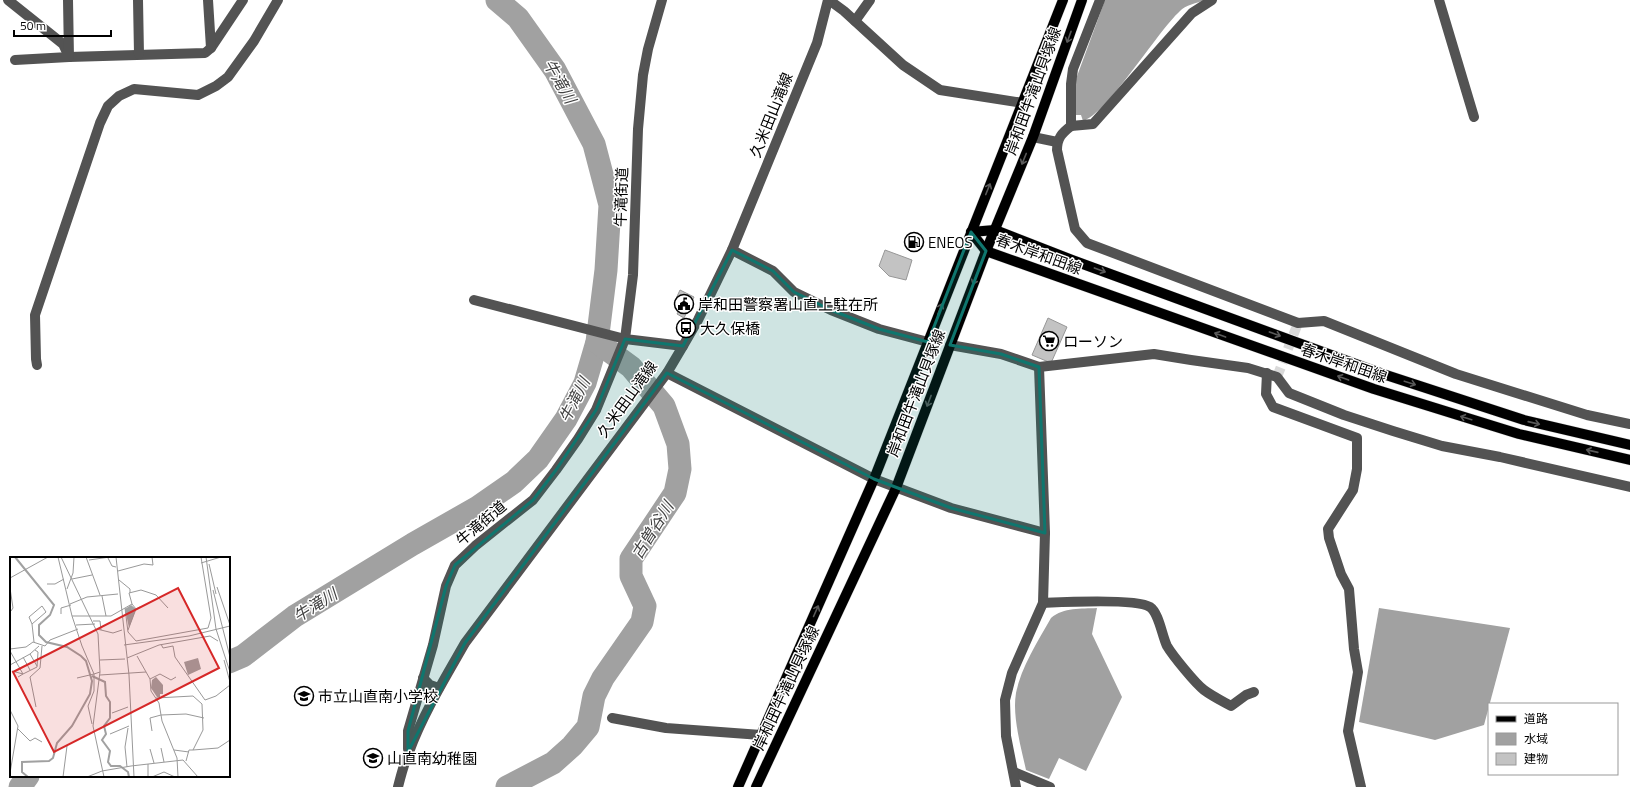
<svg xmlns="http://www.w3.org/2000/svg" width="1630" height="787" font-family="'Titillium Web','Noto Sans JP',sans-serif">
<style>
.water{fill:#a1a1a1}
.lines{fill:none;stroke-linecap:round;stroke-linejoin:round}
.river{stroke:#a1a1a1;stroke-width:23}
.building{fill:#c3c3c3;stroke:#979797}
.minor-tunnel{stroke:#d9d9d9;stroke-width:10;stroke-dasharray:10 5;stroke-linecap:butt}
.major-casing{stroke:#dbdbdb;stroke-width:11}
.minor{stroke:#535353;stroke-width:10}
.major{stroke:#000;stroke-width:10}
.oneway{stroke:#595959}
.marked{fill:#0f766e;fill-opacity:0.2;stroke:#0f766e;stroke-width:3;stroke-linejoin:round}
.labels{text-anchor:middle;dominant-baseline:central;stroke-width:3;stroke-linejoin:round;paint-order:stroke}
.street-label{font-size:15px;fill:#000;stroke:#fff}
.poi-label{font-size:15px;fill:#000;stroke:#fff;text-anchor:start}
.water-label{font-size:16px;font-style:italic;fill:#424242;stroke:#fff}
.inset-river{fill:none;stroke:#a1a1a1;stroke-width:2}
.inset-road{fill:none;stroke:#999;stroke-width:1}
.view{fill:#d62828;fill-opacity:0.15;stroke:#d62828;stroke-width:2}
.inset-edge{fill:none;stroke:#000;stroke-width:2}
</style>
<rect width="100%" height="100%" fill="#fff"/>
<g class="water">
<path d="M1105,0h100c-8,3 -20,5 -25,11 -23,21 -73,103 -97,110l-2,-6h-5v-36z"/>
<path d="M1097,608l-5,26 30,63 -36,74 -27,-13 -10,21 -23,-9c-5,-23 -14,-54 -10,-77 5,-26 22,-52 35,-75 13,-11 30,-9 46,-10z"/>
<path d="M1379,608l131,20 -26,97 -49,15 -76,-18z"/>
</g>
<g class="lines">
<g class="river">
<path d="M229,662l14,-6 52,-40 118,-72 65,-37 36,-25 24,-23 28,-40 19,-36 12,-41 9,-72 4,-65 -16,-61 -39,-74 -37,-52 -21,-18"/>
<path d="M20,787l8,-11"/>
<path d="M507,787l46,-24 19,-17 16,-19 6,-31 9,-18 39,-56 3,-16 -14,-30v-17l44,-66 5,-24 -2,-25 -14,-38 -33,-39 -34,-25"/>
</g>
</g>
<g class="building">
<path d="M885,250l27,10 -6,20 -17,-4 -10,-10z"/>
<path d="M680,290l14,7 -10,21 -7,-4 4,-8 -7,-3z"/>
<path d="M1048,318l19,9 -16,36 -19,-8z"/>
</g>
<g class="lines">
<path class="minor-tunnel" d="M1277,377l21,-54"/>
<defs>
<g id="major">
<path d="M971,232l15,19 388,138 145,45 111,26"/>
<path d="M971,232l24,-2 77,30 311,114 141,46 106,25"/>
<path d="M738,787l136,-308 189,-479"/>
<path d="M756,787l140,-299 90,-237 47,-114 49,-137"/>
</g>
</defs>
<use href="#major" class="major-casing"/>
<g class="minor">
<path d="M8,0l55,44 6,13 136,-4 6,-5 32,-48"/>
<path d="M138,0l1,54"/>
<path d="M208,0l3,48"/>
<path d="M662,0l-14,49 -5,26 -5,54 -5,146 -8,64 58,7"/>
<path d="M829,0l15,11 59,54 37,25 83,13"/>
<path d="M1100,0l-27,69 -2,15v42c-9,7 -14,12 -14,24l18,79 12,14 211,80 26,-2 132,53 131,41 43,9"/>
<path d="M1439,0l35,117"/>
<path d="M855,21l15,-21"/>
<path d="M15,60l54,-3 -1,-57"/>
<path d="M1071,126l22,-2 99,-111 20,-13"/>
<path d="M1033,137l24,5"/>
<path d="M732,250l41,21 21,21 37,18 48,19 49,13"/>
<path d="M950,345l51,9 38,13 115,-13 37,6 57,8 29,9 12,16 55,22 49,16 49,15 58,11 130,30"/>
<path d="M37,365l-1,-6 -1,-44 65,-192 8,-17 11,-10 15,-7 64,6 18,-9 12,-9 26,-36 24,-41"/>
<path d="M667,373l207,106 77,29 94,25"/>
<path d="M1267,373l-1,21 7,13 84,31v31l-4,21 -25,39 1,9 12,36 8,15 5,60 4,23 -10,59 13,56"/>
<path d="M1043,603c21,-1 93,-5 107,4 9,6 12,29 17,39 6,10 28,37 37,44 8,6 18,11 27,16l15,-11 8,-3"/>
<path d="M423,678l7,7 9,3"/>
<path d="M612,718l54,10 95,7"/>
<path d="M408,749v-18l25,-86 13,-59 9,-21 20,-19 58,-46 23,-30 22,-31 18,-29 29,-71 -151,-39"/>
<path d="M1014,772l36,15"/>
<path d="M398,787c3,-12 6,-24 11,-35 14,-38 36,-74 56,-109l202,-270 16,-27 15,-26 34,-70 85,-207 11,-43"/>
<path d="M1016,787l-10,-51 -1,-36 7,-27 31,-70 2,-70 -6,-166"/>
</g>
<use href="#major" class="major"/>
</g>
<defs><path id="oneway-shaft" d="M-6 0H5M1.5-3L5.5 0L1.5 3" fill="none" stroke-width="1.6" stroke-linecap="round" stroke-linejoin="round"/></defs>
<g class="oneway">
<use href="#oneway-shaft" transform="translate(1069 37) rotate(110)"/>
<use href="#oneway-shaft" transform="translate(1024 159) rotate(112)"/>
<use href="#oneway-shaft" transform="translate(988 189) rotate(-68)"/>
<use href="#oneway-shaft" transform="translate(1100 270) rotate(20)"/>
<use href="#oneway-shaft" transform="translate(975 279) rotate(111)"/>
<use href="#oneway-shaft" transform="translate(940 309) rotate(-68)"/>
<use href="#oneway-shaft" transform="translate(1275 334) rotate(20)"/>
<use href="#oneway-shaft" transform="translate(1220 335) rotate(-160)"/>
<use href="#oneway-shaft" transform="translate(1343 378) rotate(-160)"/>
<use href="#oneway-shaft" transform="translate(1410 383) rotate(18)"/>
<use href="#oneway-shaft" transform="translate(929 401) rotate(111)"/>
<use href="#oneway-shaft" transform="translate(1466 418) rotate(-163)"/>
<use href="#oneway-shaft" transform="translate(1534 423) rotate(13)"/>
<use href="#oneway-shaft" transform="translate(1592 451) rotate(-167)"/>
<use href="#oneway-shaft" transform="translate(816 611) rotate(-66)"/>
</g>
<path class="marked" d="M971,232l15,19 -36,94 51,9 38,13 6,166 -94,-25 -77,-29 -207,-106 -202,270 -57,109v-21l38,-145 9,-21 78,-65 23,-30 40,-60 29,-71 58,7 49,-96 41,21 21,21 37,18 48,19 49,13z"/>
<defs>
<symbol id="fuel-ring" viewBox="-11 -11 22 22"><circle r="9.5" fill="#fff" stroke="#000" stroke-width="1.5"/><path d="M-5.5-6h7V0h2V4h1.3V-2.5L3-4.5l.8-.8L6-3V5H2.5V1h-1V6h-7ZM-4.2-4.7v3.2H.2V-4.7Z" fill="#000"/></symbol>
<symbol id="civic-ring" viewBox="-11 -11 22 22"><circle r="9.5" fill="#fff" stroke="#000" stroke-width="1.5"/><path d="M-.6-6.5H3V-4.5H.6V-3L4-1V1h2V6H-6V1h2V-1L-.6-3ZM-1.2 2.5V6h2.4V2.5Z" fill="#000"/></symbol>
<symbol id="bus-ring" viewBox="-11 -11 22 22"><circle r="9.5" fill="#fff" stroke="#000" stroke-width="1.5"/><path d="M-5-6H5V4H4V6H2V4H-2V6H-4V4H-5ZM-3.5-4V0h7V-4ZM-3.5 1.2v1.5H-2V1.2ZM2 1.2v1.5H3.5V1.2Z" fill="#000"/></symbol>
<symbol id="supermarket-ring" viewBox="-11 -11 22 22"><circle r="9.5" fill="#fff" stroke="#000" stroke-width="1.5"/><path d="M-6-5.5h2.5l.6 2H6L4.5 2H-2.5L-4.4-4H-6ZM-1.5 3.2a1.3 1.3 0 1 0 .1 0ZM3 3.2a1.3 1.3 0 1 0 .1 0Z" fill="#000"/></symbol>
<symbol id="school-ring" viewBox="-11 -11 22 22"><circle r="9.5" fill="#fff" stroke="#000" stroke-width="1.5"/><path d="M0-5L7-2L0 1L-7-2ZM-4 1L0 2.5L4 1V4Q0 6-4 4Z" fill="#000"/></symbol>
</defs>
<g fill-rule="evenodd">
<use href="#fuel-ring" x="903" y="231" width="22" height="22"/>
<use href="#civic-ring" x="673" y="293" width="22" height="22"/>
<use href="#bus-ring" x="675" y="317" width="22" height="22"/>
<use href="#supermarket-ring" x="1038" y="330" width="22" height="22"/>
<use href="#school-ring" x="293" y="685" width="22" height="22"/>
<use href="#school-ring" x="362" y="747" width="22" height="22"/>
</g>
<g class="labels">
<g class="street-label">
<text transform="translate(1033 91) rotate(-70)">岸和田牛滝山貝塚線</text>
<text transform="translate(771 115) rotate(-68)">久米田山滝線</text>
<text transform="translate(621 197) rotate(-88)">牛滝街道</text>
<text transform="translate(1039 254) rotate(20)">春木岸和田線</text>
<text transform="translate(1344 363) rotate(19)">春木岸和田線</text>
<text transform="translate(916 393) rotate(-69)">岸和田牛滝山貝塚線</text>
<text transform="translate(627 399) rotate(-54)">久米田山滝線</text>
<text transform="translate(481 523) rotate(-40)">牛滝街道</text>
<text transform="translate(786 688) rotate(-65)">岸和田牛滝山貝塚線</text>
</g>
<g class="poi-label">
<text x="928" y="242">ENEOS</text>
<text x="698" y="304">岸和田警察署山直上駐在所</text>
<text x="700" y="328">大久保橋</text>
<text x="1063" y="341">ローソン</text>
<text x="318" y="696">市立山直南小学校</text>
<text x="387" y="758">山直南幼稚園</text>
</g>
<g class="water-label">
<text transform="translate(560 81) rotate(60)">牛滝川</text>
<text transform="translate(574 400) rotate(-63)">牛滝川</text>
<text transform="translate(652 530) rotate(-58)">古曽谷川</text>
<text transform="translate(315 605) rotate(-32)">牛滝川</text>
</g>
</g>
<g transform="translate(10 557)">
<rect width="220" height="220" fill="#fff"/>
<path d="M121,48l5,4 -7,19 -4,-19zM188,101l3,11 -13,6 -4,-13zM146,120l7,8v9h-3v3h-3l-6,-9 1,-8z" fill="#a1a1a1"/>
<path class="inset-river" d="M5,0l39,48 -4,10 -11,10v10l7,7 21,5 14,9 5,5 6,20 -2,13 -18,32 -15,17 -4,15 -4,3 -27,1v10l6,5M82,119l13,6 1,14 4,6v16l-6,8 2,8 -4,6 8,11 -2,11 3,4h9l8,6 1,5"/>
<path class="inset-road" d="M48,0l14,59 10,30 12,28 6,-2M51,0l37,77 2,38 -7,54 11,51M76,0l14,38M106,0l13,118 5,102M196,0l10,72 14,43M98,1l4,8 4,1M79,3l21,-3M191,6l20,-6M199,7l7,30M108,14l26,-7 9,1 -1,-8M0,21l38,-21M62,22l20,-4M109,23l11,9v4M37,27h8l9,-5M207,30l13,38M0,31l3,20 -2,3M57,32l6,-16 1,-16M203,33l17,67M92,39l4,20M60,47l17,-7 31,-3M122,47l-3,-11 12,-3 15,5 12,13M32,49l4,6 -14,12 -3,-7zM115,51l3,24 8,9 72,-13 3,-10 -10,-61M51,57v-6l10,-3M62,59h39l21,-12 4,5 4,-2M83,64h7l1,9M22,67l2,18M66,68l19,-1M87,72l16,4 9,-3M118,73l8,-21M151,87l2,4 10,-2 2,11 30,43 11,-4 14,-11M114,88l65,-9 41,-10M0,92l16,-2 7,-5 12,4 5,-6 28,-11M0,94l13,23 -5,3M20,97l7,12M127,99l13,23 1,12 8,12 3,18 15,37 1,19M13,100l7,13M117,101l32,-13 51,-9 8,5M90,103l25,-1M214,103l6,22M0,108l20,-11 9,-8M2,114l11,3 14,-7 1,-15 -3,-2M90,118l46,-3M67,121l17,-4M140,122l10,-5 11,6 5,-3M146,141l37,-2 9,8 1,26 -10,20h-4l-3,11M26,150l-6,-30 10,-9 2,-22M0,153l8,16 -8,47M102,156l16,-6M82,167l-4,-18 6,-15v-17M7,171l13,13 5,-3 7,4M142,174l-2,-13 11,-3 25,-1 18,4M100,177l19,-8M151,191l3,14M140,192l4,14M164,193l15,2M183,193l25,-2 12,-8M138,207v13M121,209l52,-6 15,17M117,210l-2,-20 3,-19M53,220l4,-31M77,220l15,-6 29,-5M142,220l12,-5 11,5"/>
<path class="view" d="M168,31l41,80 -165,84 -41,-80z"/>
<rect width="220" height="220" class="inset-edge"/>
</g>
<rect x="1488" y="703" width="130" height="72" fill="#ffffff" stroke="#999999"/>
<rect x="1496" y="716" width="20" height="6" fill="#000000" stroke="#999999"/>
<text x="1524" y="723" font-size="12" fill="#000000">道路</text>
<rect x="1496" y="733" width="20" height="12" fill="#a1a1a1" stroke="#999999"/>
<text x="1524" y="743" font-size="12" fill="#000000">水域</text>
<rect x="1496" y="753" width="20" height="12" fill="#c3c3c3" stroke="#999999"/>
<text x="1524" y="763" font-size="12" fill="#000000">建物</text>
<path d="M14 30v6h97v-6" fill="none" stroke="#000000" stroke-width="2"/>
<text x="20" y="30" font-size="12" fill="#000000" stroke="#ffffff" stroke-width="3" paint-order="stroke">50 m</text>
</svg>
